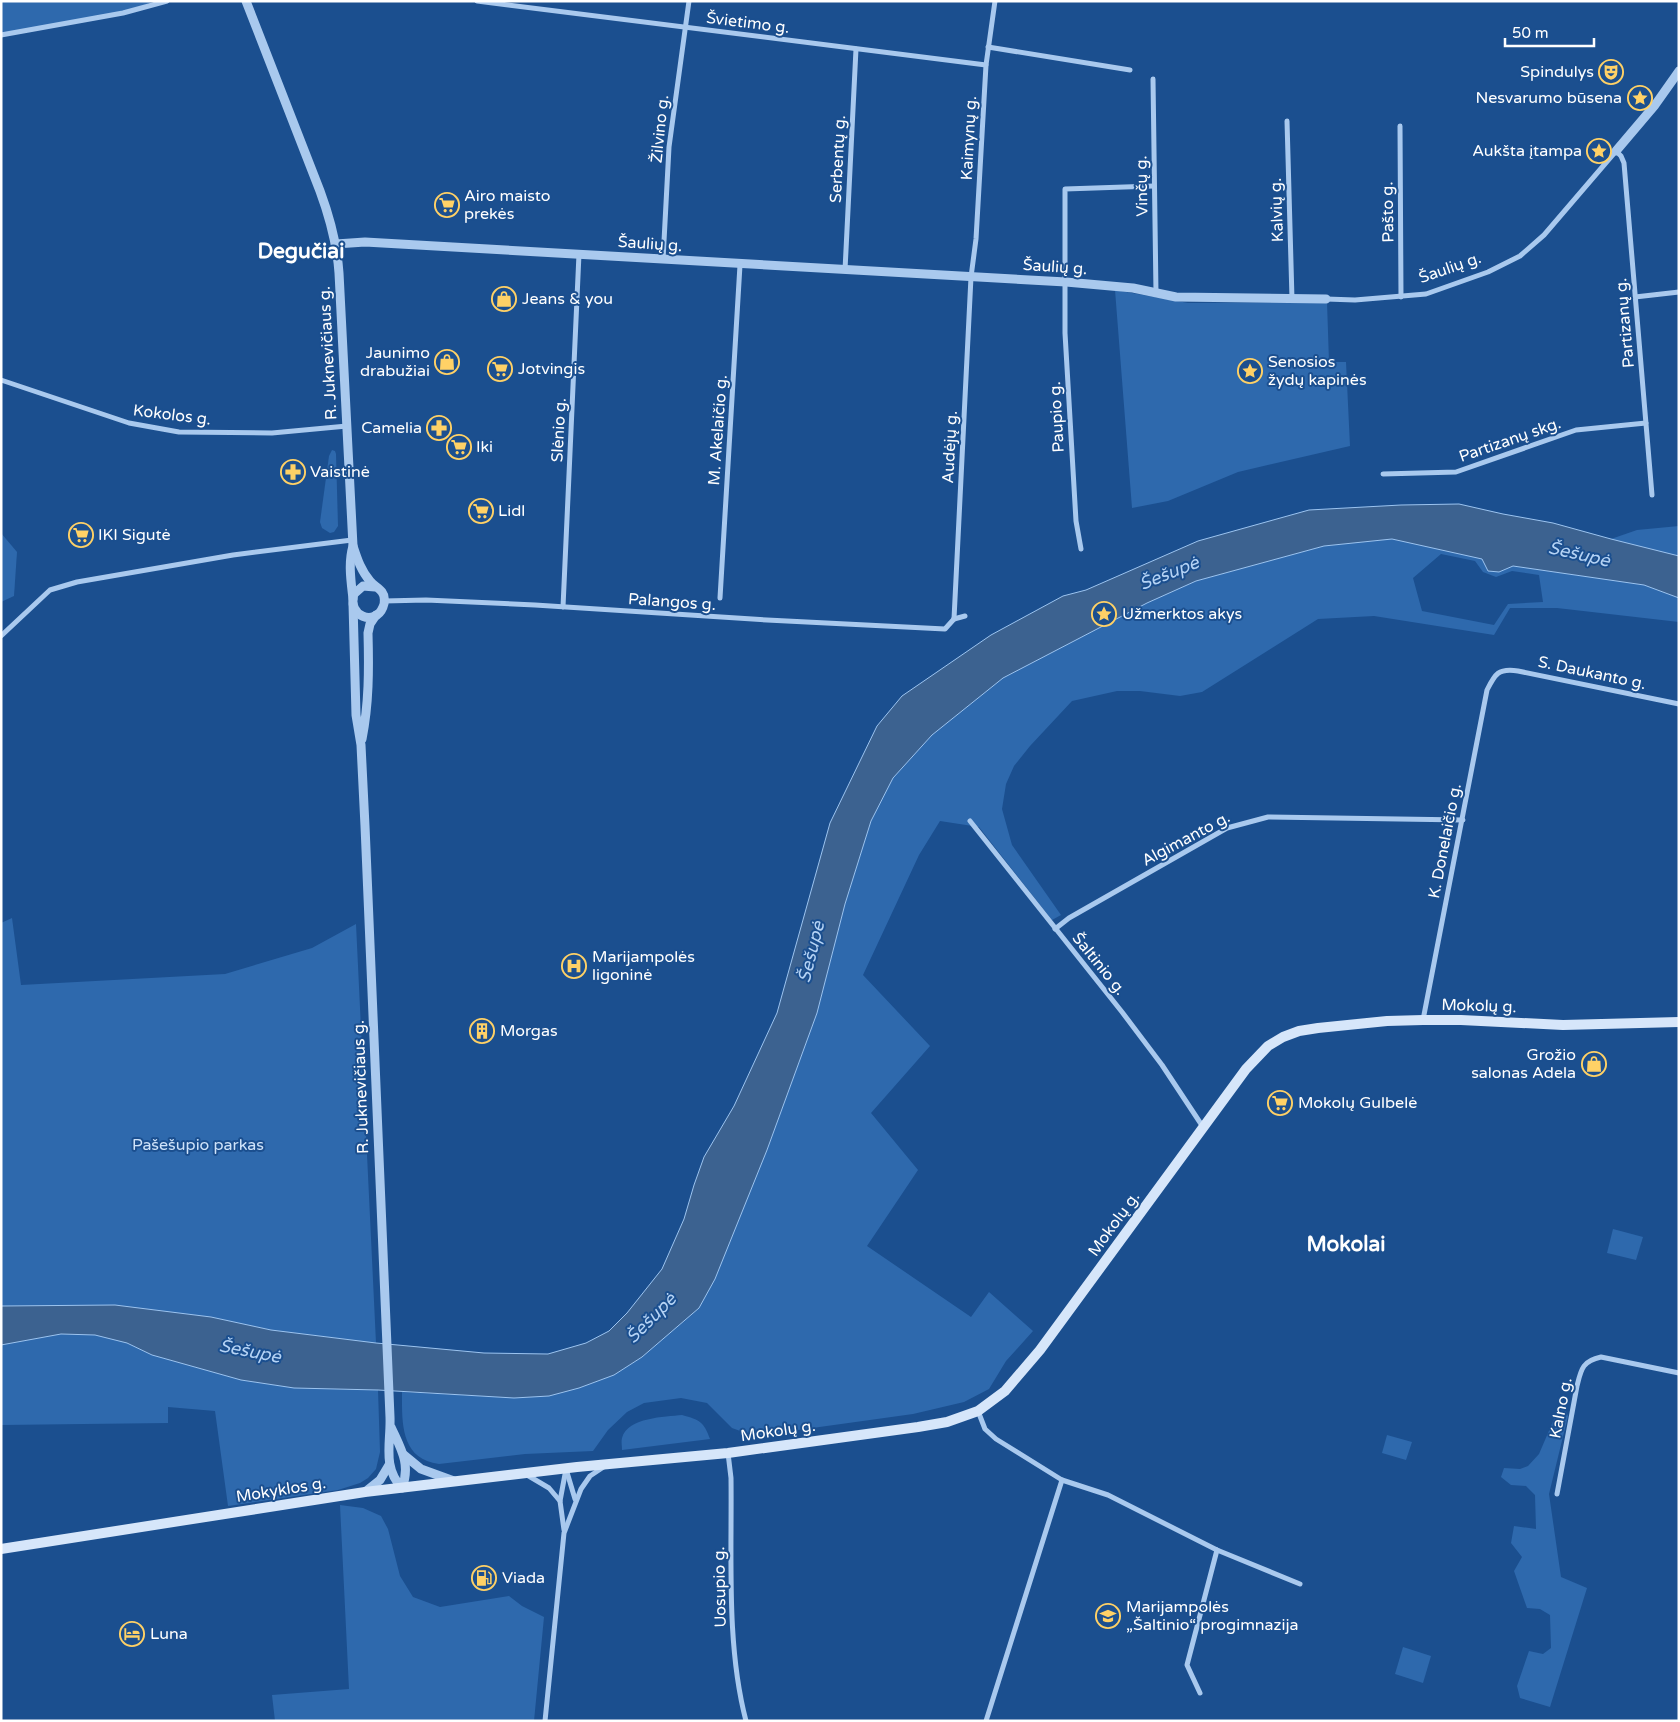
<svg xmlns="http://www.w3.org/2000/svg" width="1680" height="1722" font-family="'Varela Round',sans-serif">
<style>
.green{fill:#2e69ad;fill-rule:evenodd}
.water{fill:#3c6290;stroke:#9cc4f0}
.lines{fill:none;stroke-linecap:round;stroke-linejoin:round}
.minor{stroke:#a9c9ee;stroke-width:5}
.tertiary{stroke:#a9c9ee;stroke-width:9}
.secondary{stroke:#d6e6fa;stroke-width:10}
.labels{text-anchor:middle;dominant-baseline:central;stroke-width:4;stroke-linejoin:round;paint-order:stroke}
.street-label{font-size:16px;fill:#fff;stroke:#1b4f8f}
.poi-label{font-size:16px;fill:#fff;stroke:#1b4f8f;text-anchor:start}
.park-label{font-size:16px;fill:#cfe3fa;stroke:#1b4f8f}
.water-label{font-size:18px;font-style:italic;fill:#b5d3f5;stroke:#1b4f8f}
.district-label{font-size:21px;font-weight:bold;fill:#fff;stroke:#1b4f8f}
</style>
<rect width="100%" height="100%" fill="#1b4f8f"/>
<g class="green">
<path d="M1,1h153l-23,10 -130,24z"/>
<path d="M1115,290l73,13 139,-1 2,60h17l4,84 -112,26 -70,29 -36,7z"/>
<path d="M332,450l3,1 1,3 2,72 -4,6 -4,1 -8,-5 -2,-6 9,-66z"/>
<path d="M1679,526v30l-68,-17 26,-9z"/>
<path d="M1,533l16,19 -3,44 -13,6z"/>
<path d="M1392,539l90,20 17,13 14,-6 131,19 35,13v24l-122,-14h-47l-16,27 -120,-19 -56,3 -116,73 -22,4 -40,-5h-23l-45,10 -42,45 -16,20 -8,18 -4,25 10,36 49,70 -9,5 -73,-93 -39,-6 -21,34 -56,120 67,71 -59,67 47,57 -51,76 104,71 18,-25 44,39 -27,30 -17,28 -25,13 -51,12 -159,22 -22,-8 -25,-25 -26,-5 -37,5 -17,9 -19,18 -15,21 -68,3 -86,10c-39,-5 -37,-42 -37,-72l112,6 35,-2 30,-8 35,-13 28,-18 57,-49 68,-158 50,-137 28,-109 26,-83 22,-43 39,-43 71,-57 144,-75 49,-22 128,-35zM1441,554l34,7 8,11 13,5 16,-6 27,4 4,27 -35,2 -14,21 -72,-14 -9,-33z"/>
<path d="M12,918l9,67 204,-11 87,-26 44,-24 20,419 -105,-13 -60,-13 -96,-12 -114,1v-383z"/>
<path d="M1613,1229l30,8 -7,23 -29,-7z"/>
<path d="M61,1334l34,1 32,8 25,12 89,25 53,8 84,2 2,62 -4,17 -8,9 -8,5 -22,7 -110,16 -13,-95 -47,-4v16l-167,2v-80z"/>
<path d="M1564,1407l4,9 -19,78 12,83 26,11 -37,119 -30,-9 -3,-12 12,-35 14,3 8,-6 -1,-33 -10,-6 -13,-1 -13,-37 8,-14 -11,-14 3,-17 22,3 -1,-34 -9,-9 -15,-1 -10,-8 3,-9 16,1 8,-3 11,-12 18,-42z"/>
<path d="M682,1415c18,5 22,7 28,24l-88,11c0,-4 -1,-9 0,-12 6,-21 43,-21 60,-23z"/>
<path d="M1387,1435l25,7 -6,18 -24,-7z"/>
<path d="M340,1505l23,3 18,8 7,13 12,47 13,21 27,10 69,-11 13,10 22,11 -10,104h-259l-3,-26 77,-6z"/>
<path d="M1403,1647l28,9 -8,27 -28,-9z"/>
</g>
<path class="water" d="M1459,504l44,10 50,9 58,16 68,17v42l-35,-13 -131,-19 -14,6 -11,-1 -6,-12 -90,-20 -68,7 -128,35 -49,22 -144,75 -71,57 -39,43 -22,43 -26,83 -28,109 -50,137 -52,129 -16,29 -57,49 -28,18 -35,13 -30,8 -35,2 -136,-8 -84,-2 -53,-8 -89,-25 -25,-12 -32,-8 -34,-1 -60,11v-39l114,-1 96,12 60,13 105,13 108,10 64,1 38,-11 23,-12 18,-18 35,-44 22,-50 10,-34 10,-28 30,-51 43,-93 53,-190 47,-97 25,-30 89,-61 72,-39 23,-6 112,-49 111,-31 92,-5z"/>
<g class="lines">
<g class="minor">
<path d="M477,1l509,64"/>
<path d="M1,35l122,-22 44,-12"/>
<path d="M988,47l142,23"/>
<path d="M1153,79l3,214"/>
<path d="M1287,121l5,178"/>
<path d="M1400,126l1,171"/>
<path d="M663,260l6,-113 20,-146"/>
<path d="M845,270l11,-221"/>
<path d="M1635,297l44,-5"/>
<path d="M1326,299l29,1 71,-6 62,-22 32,-16 24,-21 72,-84 5,5 3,7 28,332"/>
<path d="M1,380l128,43 50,9 93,1 75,-7"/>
<path d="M1383,474l73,-2 120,-42 70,-7"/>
<path d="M1081,549l-5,-28 -11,-188v-144l89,-3"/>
<path d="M720,598l20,-333"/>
<path d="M384,601l42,-1 109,5 232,15 178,9 9,-10"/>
<path d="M563,607l16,-353"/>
<path d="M954,619l17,-342 5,-38 10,-174 9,-64"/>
<path d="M954,619l11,-3"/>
<path d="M1,636l49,-46 27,-8 156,-27 119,-15"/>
<path d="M970,821l152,191 40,53 41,62"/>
<path d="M1055,929l14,-11 158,-90 41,-11 195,3"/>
<path d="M1423,1020l64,-330c8,-16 11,-22 31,-19l161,33"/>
<path d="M978,1411l7,18 11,10 66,41 46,15 109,55 83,34"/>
<path d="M728,1453l3,25c1,78 -5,167 15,243"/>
<path d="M566,1469l9,30"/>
<path d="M527,1475l22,13 11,13"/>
<path d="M1557,1494l20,-108c4,-16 5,-25 24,-29l78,16"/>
<path d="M564,1530l-4,-29 6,-32"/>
<path d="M1200,1693l-13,-28 30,-115"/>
<path d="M545,1721l19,-188 17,-44 9,-13 15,-10"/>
<path d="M986,1721l76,-241"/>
</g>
<g class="tertiary">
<path d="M246,1l74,190c10,27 17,53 19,82l14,273c-5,17 -2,35 0,53"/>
<path d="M1616,151l39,-46 24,-34"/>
<path d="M336,244l29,-2 701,40 67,6 43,9 150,2"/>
<path d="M353,546c4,12 8,25 17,35 3,4 9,7 12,11 3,4 3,11 1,15 -8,20 -36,9 -29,-13l9,-8 12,1"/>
<path d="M353,604l3,111 5,30 4,81 25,591c1,26 -8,50 12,71 9,-24 -1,-39 -11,-61"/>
<path d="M362,739c7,-35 7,-70 6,-106l2,-9 6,-9"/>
<path d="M404,1455l17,14 33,12"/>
<path d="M365,1492l15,-12 9,-15"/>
</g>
<path class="secondary" d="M1,1549l364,-57 212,-25 151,-14 190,-26 29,-5 31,-11 27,-20 35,-41 206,-281 22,-23 15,-9 16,-6 19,-3 69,-7 36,-1h38l102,5 116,-3"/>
</g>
<defs>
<symbol id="theatre-ring" viewBox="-11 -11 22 22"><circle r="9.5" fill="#1b4f8f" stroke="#ffd166" stroke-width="1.5"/><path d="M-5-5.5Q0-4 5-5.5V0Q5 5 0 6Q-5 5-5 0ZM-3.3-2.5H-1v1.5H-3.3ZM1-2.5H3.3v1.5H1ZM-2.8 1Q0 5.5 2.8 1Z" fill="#ffd166"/></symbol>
<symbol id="sight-ring" viewBox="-11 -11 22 22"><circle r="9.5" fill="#1b4f8f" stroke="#ffd166" stroke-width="1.5"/><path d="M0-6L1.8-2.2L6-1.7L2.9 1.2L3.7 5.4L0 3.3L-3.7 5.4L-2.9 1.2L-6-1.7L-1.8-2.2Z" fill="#ffd166"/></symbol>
<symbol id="supermarket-ring" viewBox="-11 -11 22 22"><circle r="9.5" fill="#1b4f8f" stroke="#ffd166" stroke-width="1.5"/><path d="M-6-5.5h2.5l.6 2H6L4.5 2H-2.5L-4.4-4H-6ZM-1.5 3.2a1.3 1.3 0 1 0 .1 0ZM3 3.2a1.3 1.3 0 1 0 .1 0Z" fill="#ffd166"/></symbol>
<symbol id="shop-ring" viewBox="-11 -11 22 22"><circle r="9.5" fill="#1b4f8f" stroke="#ffd166" stroke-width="1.5"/><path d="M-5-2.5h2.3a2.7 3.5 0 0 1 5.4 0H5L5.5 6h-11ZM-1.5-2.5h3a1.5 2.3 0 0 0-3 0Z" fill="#ffd166"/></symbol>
<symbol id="pharmacy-ring" viewBox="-11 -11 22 22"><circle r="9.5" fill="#1b4f8f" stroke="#ffd166" stroke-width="1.5"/><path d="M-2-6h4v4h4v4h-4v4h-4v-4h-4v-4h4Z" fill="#ffd166"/></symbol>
<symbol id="hospital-ring" viewBox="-11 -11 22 22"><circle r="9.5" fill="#1b4f8f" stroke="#ffd166" stroke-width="1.5"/><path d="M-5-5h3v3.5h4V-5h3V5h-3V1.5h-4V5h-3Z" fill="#ffd166"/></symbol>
<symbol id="building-ring" viewBox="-11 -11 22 22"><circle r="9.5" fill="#1b4f8f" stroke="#ffd166" stroke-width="1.5"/><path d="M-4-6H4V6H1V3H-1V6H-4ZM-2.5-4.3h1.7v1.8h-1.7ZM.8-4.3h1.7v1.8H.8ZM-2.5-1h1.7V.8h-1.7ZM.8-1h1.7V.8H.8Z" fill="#ffd166"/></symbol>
<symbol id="fuel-ring" viewBox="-11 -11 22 22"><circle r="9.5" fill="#1b4f8f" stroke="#ffd166" stroke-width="1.5"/><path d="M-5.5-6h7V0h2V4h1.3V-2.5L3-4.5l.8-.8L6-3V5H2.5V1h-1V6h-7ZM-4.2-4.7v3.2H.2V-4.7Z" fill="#ffd166"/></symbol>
<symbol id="school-ring" viewBox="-11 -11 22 22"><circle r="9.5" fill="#1b4f8f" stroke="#ffd166" stroke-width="1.5"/><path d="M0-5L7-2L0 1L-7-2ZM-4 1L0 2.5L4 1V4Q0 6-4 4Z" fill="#ffd166"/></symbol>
<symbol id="hotel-ring" viewBox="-11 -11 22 22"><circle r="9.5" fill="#1b4f8f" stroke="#ffd166" stroke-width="1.5"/><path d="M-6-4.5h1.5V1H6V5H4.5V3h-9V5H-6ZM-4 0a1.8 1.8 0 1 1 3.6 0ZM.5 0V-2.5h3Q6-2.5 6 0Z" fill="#ffd166"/></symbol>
</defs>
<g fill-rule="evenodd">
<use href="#theatre-ring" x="1597" y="58" width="28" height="28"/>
<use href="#sight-ring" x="1626" y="84" width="28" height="28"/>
<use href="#sight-ring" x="1585" y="137" width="28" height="28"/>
<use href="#supermarket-ring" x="433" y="191" width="28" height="28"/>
<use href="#shop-ring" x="490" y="285" width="28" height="28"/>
<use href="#shop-ring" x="433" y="348" width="28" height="28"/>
<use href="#supermarket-ring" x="486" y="355" width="28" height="28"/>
<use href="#sight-ring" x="1236" y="357" width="28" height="28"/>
<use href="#pharmacy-ring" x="425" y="414" width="28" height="28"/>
<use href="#supermarket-ring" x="445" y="433" width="28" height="28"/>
<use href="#pharmacy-ring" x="279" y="458" width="28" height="28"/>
<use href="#supermarket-ring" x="467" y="497" width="28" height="28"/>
<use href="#supermarket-ring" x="67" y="521" width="28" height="28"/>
<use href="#sight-ring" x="1090" y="600" width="28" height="28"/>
<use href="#hospital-ring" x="560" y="952" width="28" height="28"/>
<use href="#building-ring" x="468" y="1017" width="28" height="28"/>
<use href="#shop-ring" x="1580" y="1050" width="28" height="28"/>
<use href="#supermarket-ring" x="1266" y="1089" width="28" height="28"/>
<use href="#fuel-ring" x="470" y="1564" width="28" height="28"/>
<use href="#school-ring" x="1094" y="1602" width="28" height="28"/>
<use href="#hotel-ring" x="118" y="1620" width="28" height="28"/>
</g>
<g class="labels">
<g class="street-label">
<text transform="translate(748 23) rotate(7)">Švietimo g.</text>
<text transform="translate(660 129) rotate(-84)">Žilvino g.</text>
<text transform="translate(969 138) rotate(-87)">Kaimynų g.</text>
<text transform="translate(838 159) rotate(-87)">Serbentų g.</text>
<text transform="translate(1142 186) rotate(-91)">Vinčų g.</text>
<text transform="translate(1277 210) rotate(-92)">Kalvių g.</text>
<text transform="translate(1388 212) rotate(-91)">Pašto g.</text>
<text transform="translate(650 244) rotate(4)">Šaulių g.</text>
<text transform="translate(1055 267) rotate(4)">Šaulių g.</text>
<text transform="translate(1450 268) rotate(-19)">Šaulių g.</text>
<text transform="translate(1625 323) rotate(-95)">Partizanų g.</text>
<text transform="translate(328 353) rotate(-93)">R. Juknevičiaus g.</text>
<text transform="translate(172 415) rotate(7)">Kokolos g.</text>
<text transform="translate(1057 417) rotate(-93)">Paupio g.</text>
<text transform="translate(559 430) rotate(-87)">Slėnio g.</text>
<text transform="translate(718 430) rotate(-86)">M. Akelaičio g.</text>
<text transform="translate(1510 440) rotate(-19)">Partizanų skg.</text>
<text transform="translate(950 447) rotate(-87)">Audėjų g.</text>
<text transform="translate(672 602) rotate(4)">Palangos g.</text>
<text transform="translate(1592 673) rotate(12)">S. Daukanto g.</text>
<text transform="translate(1186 839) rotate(-28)">Algimanto g.</text>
<text transform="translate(1445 841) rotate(-79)">K. Donelaičio g.</text>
<text transform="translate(1099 964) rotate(51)">Šaltinio g.</text>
<text transform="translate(1479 1006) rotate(2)">Mokolų g.</text>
<text transform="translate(361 1087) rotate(-92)">R. Juknevičiaus g.</text>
<text transform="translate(1114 1224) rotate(-54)">Mokolų g.</text>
<text transform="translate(1561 1408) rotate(-79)">Kalno g.</text>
<text transform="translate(778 1431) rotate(-8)">Mokolų g.</text>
<text transform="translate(281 1490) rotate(-9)">Mokyklos g.</text>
<text transform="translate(720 1587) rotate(-91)">Uosupio g.</text>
</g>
<g class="poi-label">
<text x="1594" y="72" text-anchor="end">Spindulys</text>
<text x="1622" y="98" text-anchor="end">Nesvarumo būsena</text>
<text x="1582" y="151" text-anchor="end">Aukšta įtampa</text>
<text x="464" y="196">Airo maisto<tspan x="464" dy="18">prekės</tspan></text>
<text x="522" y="299">Jeans &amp; you</text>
<text x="430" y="353" text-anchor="end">Jaunimo<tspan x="430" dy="18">drabužiai</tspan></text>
<text x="1268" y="362">Senosios<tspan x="1268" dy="18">žydų kapinės</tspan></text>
<text x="518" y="369">Jotvingis</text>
<text x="422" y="428" text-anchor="end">Camelia</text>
<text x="476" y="447">Iki</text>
<text x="310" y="472">Vaistinė</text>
<text x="498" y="511">Lidl</text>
<text x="98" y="535">IKI Sigutė</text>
<text x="1122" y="614">Užmerktos akys</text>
<text x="592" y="957">Marijampolės<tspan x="592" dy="18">ligoninė</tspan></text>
<text x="500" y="1031">Morgas</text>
<text x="1576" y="1055" text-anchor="end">Grožio<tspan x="1576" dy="18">salonas Adela</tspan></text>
<text x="1298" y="1103">Mokolų Gulbelė</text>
<text x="502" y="1578">Viada</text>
<text x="1126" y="1607">Marijampolės<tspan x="1126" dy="18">„Šaltinio“ progimnazija</tspan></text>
<text x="150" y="1634">Luna</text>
</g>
<g class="park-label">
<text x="198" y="1145">Pašešupio parkas</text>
</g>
<g class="water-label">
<text transform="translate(1579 554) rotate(13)">Šešupė</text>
<text transform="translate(1169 573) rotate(-22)">Šešupė</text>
<text transform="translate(811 952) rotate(-76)">Šešupė</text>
<text transform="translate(651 1318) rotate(-45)">Šešupė</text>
<text transform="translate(250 1351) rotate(11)">Šešupė</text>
</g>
<g class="district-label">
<text x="301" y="251">Degučiai</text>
<text x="1346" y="1244">Mokolai</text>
</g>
</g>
<rect width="1680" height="1722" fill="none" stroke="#ffffff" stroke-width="5"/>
<path d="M1505 38v8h89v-8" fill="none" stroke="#ffffff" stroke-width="2.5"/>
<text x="1512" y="38" font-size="15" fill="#ffffff" stroke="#1b4f8f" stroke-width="4" paint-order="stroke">50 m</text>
</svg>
